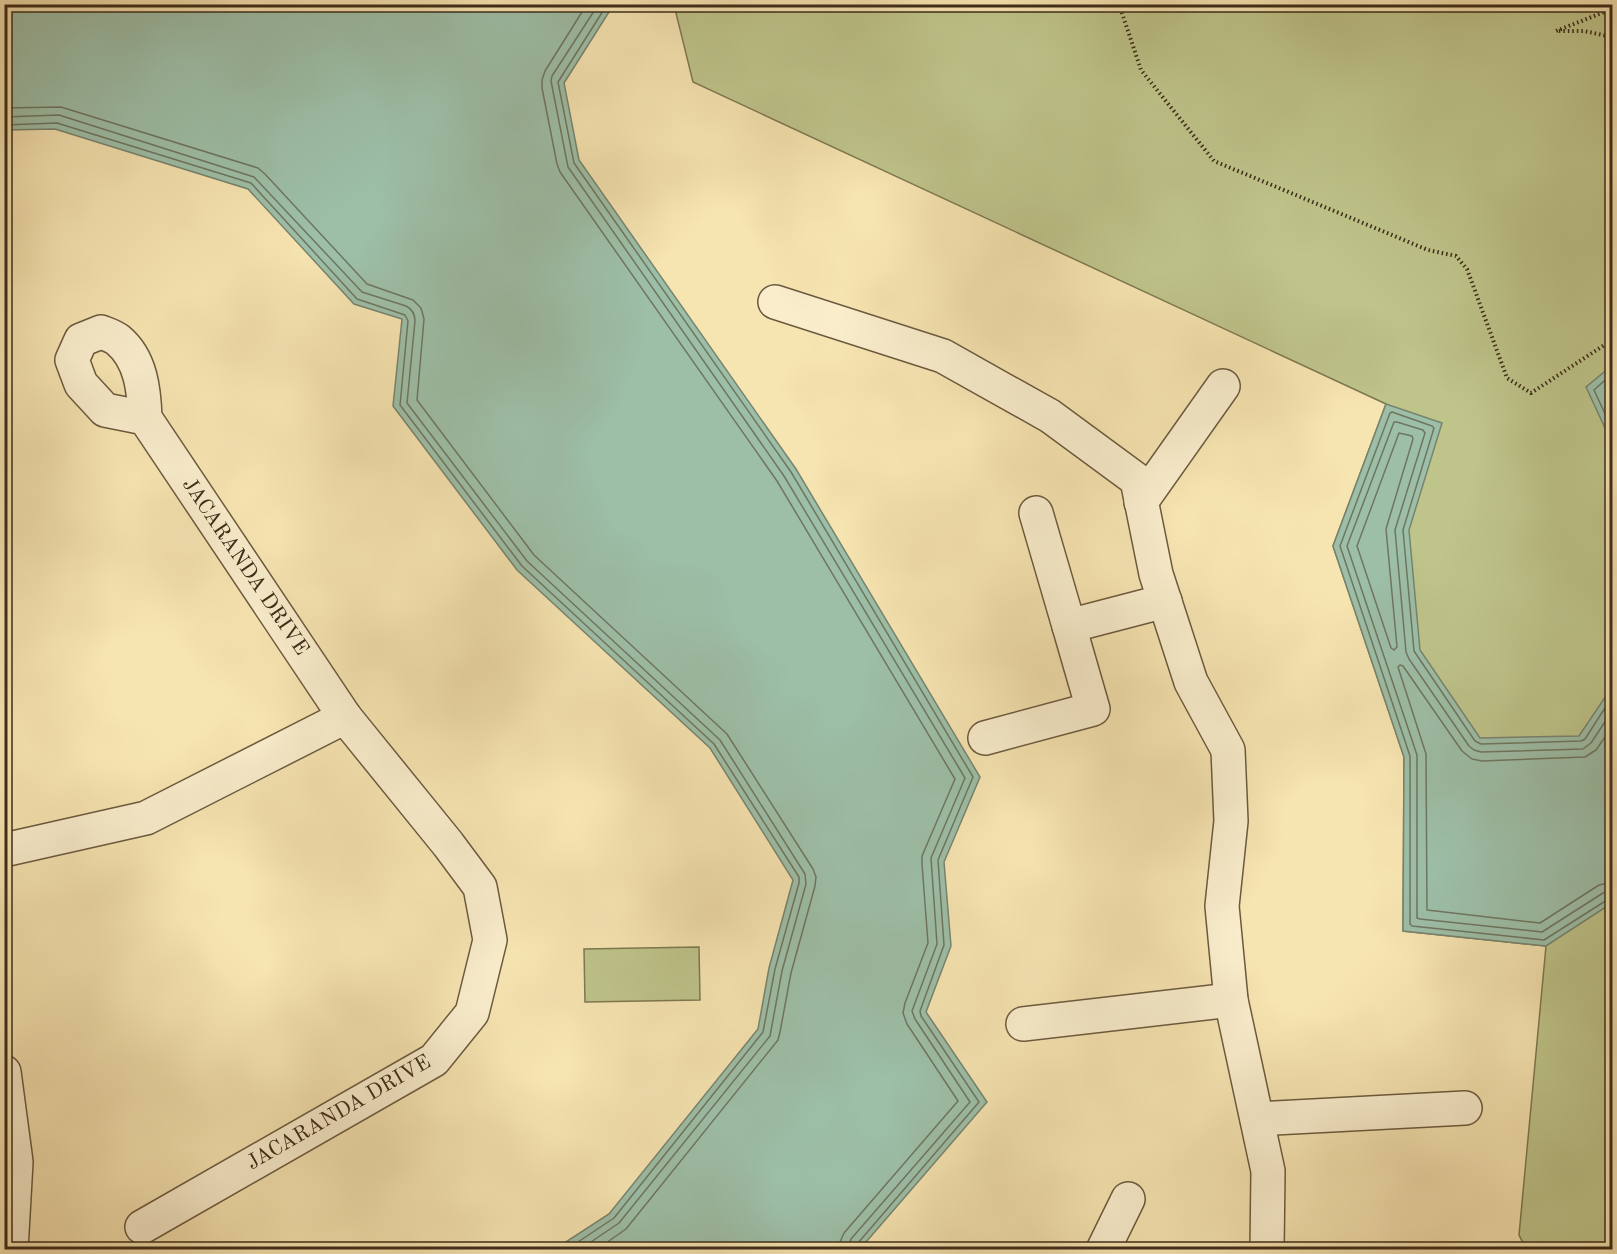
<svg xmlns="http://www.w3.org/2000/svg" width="1617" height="1254" font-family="'Old Standard TT',serif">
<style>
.green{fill:#bec48a;stroke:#7e7852;stroke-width:1.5}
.water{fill:#9dbfa8;stroke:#77846f;stroke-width:1.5}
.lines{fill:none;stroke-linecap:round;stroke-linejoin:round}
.shore{stroke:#6e7660;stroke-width:1.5}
.minor-casing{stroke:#6c5a3f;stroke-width:36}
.path{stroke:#3e2c19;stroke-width:4;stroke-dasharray:1.5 3;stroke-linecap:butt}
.minor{stroke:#f9edcc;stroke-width:33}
.labels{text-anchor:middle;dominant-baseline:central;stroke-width:6;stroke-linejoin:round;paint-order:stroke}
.street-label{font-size:21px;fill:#3e2c19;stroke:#f9edcc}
</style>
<rect width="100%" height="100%" fill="#f6e4b1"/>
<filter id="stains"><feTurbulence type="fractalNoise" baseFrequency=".00333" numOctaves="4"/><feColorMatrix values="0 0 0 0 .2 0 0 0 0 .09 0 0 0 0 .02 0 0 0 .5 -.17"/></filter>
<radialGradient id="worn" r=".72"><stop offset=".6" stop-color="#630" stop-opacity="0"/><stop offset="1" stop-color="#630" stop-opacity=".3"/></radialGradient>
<g class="green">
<path d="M674,5h938v1244h-86l-7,-14 27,-289 -143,-15 1,-174 -71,-211 53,-142 -693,-322z"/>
<path d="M699,947l1,53 -115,2 -1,-53z"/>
</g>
<g class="water">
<path d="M4,5h606l-1,7 -45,71 15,77 217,309 184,308 -36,85 7,84 -25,66 61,90 -127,147h-305l54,-35 149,-185 11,-61 24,-88 -83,-132 -193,-178 -124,-164 9,-87 -48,-15 -106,-115 -193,-60 -50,1z"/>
<path d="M1609,368h3v75l-26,-56z"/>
<path d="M1386,404l56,19 -33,107 11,120 60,88 99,-2 33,-49v216l-66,43 -143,-15 1,-174 -71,-211z"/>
</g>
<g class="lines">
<g class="shore">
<path d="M587,4l-42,67 -3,9v8l15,76 3,8 217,309 178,298 -33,77v8l6,79 -23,60 -2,10 4,11 51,77 -114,132 -4,9 -1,8"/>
<path d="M596,4v4l-44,68 -1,5 17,86 216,309 181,302 -34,80 6,86 -25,67 3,8 55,83 -119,137 -3,11"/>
<path d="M604,4l-1,7 -45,71 16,81 217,309 182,305 -35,83 6,85 -24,66 1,5 58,86 -121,141 -2,7"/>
<path d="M4,108l57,-1 197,61 7,6 102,110 46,16 8,8 3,11 -7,81 117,155 193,179 86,135 3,8 -1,9 -24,87 -11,59 -2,8 -152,189 -30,21"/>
<path d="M4,117l55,-2 195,62 108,115 44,14c6,3 9,8 9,15l-8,82 120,158 193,179 85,134 1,10 -24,87 -12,65 -151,187 -40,27"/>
<path d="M4,125l53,-2 194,60 106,116 48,16 3,6 -8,84 122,161 192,178 85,133v6l-24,86 -12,63 -149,186 -48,32"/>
<path d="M1612,374l-18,16 18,39"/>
<path d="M1399,433l13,3 1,3 -27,90 11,118 -3,3 -3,-2 -34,-102z"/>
<path d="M1612,697l-27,42 -4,2 -100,3 -6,-3 -61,-90 -11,-121 31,-102 -2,-2 -40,-14 -2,1 -50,133 70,210v168l2,2 132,14 63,-40 5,-1"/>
<path d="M1612,711l-21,32 -8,6 -102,3 -7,-2 -5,-4 -60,-87 -3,-7 -11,-122 30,-97 -2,-3 -26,-8h-3l-47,124 70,209v163l3,1 122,13 61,-39 9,-2"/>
<path d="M1612,727l-16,23 -11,7 -103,4 -10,-2 -10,-8 -59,-85 -3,-1 -2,2 28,87 1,156 113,13 59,-38 13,-3"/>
</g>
<defs>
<g id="minor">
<path d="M775,302l168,54 107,60 87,64 19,94 35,108 37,68 3,71 -9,85 9,94 37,171 -1,79"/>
<path d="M1141,502l82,-116"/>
<path d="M1036,513l33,113 96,-25"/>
<path d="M985,738l108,-29 -24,-83"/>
<path d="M4,850l142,-32 199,-101"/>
<path d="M1023,1024l208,-24"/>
<path d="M4,1072l12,90 -5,88"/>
<path d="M1257,1119l208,-11"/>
<path d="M142,1227l292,-167 38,-47 18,-73 -10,-53 -32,-43 -103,-127 -200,-299c-1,-28 -4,-59 -27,-78 -5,-4 -12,-6 -17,-8l-20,8 -9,20 9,24 24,26 40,8"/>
<path d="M1103,1250l25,-51"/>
</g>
</defs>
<use href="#minor" class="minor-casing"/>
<g class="path">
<path d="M1119,4l22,66 73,91 214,89 28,6 11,13 40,109 24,15 81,-53"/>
<path d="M1612,9l-56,22h28l28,6"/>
</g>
<use href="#minor" class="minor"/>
</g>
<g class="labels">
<g class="street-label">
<text transform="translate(245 567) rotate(56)">JACARANDA DRIVE</text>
<text transform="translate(339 1113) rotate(-30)">JACARANDA DRIVE</text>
</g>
</g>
<rect width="1617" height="1254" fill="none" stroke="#f6e4b1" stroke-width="24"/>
<rect x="6" y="6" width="1605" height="1242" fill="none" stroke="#3e2c19" stroke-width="3"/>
<rect x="12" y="12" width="1593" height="1230" fill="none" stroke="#3e2c19" stroke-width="1.5"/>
<rect width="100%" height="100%" filter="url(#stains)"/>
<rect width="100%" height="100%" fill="url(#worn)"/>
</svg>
